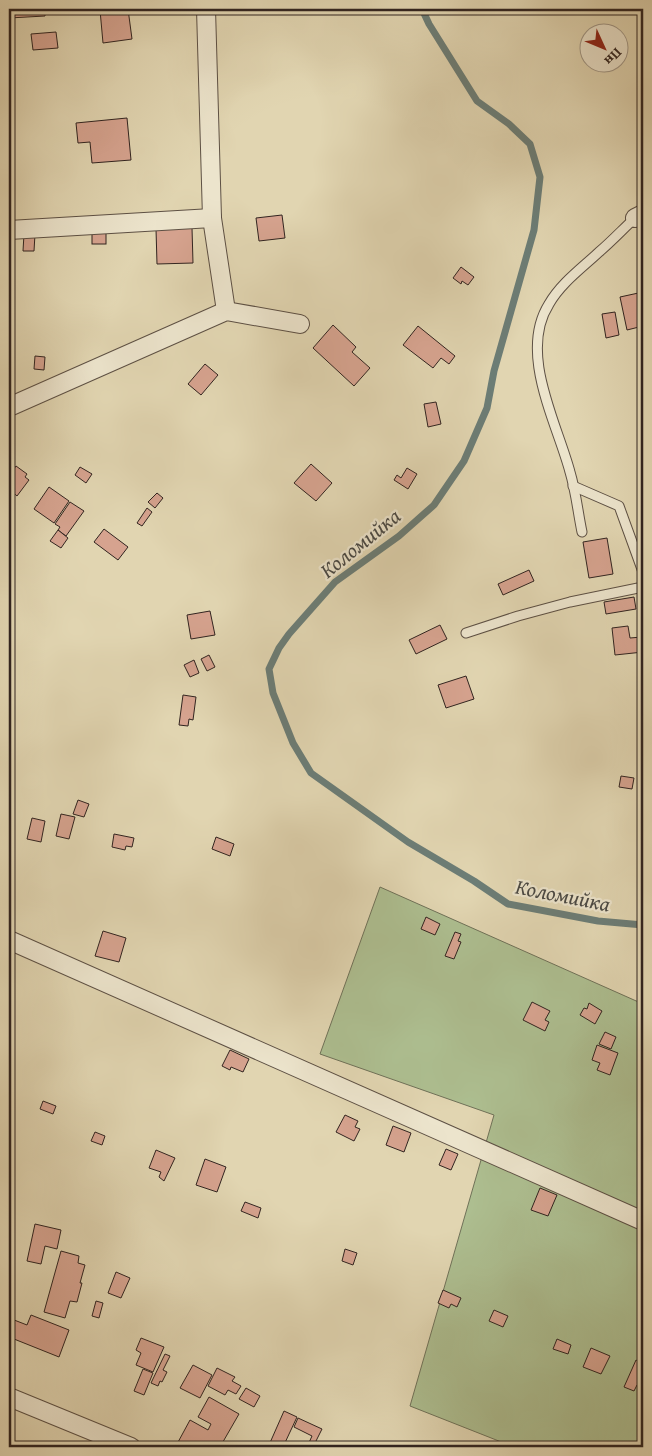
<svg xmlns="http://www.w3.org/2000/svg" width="652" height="1456" font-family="'Gentium Book Plus',serif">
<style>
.green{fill:#adbe90;stroke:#6f7158}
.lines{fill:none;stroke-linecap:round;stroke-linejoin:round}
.stream{stroke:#6c7d76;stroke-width:7}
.building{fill:#d6a38f;stroke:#312420}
.service-casing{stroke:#5d5044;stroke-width:11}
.minor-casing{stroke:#5d5044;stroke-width:20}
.service{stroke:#ece4cc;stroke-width:9}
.minor{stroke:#ece4cc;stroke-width:18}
.labels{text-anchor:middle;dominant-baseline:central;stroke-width:4.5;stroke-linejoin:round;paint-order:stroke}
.water-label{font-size:21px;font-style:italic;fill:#4a4944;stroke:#ece4cc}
</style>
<rect width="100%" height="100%" fill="#e1d5b1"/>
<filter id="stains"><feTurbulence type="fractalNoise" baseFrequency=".004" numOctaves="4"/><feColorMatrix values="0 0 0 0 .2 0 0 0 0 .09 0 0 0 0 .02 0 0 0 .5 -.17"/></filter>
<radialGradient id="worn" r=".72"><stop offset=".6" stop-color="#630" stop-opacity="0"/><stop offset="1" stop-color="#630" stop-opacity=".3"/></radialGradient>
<path class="green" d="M380,887l263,117v443h-129l-104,-41 84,-291 -174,-61z"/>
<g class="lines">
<path class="stream" d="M422,9l7,15 48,77 32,23 21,20 10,33 -6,53 -40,141 -7,37 -23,53 -30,44 -35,31 -64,46 -46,52 -10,14 -10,21 4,24 20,50 18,30 97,69 66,39 34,23 90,17 45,4"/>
</g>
<g class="building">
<path d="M9,9h36v7l-36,2z"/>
<path d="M107,9h21l4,30 -29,4 -3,-33z"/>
<path d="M56,32l2,16 -25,2 -2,-16z"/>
<path d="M127,118l4,42 -39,3 -2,-21 -12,1 -2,-20z"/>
<path d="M282,215l3,23 -26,3 -3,-23z"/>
<path d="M192,228l1,35 -36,1 -1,-35z"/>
<rect x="92" y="229" width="14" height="15"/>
<path d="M24,234h11l-1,17h-11z"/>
<path d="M461,267l13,10 -6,8 -6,-4 -1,3 -8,-6z"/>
<path d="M643,292v34l-16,4 -7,-33z"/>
<path d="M615,312l4,23 -13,3 -4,-24z"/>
<path d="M333,325l23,22 -4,5 18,16 -16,18 -41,-38z"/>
<path d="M418,326l37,30 -6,8 -8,-6 -8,10 -30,-23z"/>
<path d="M35,356l10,1 -1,13 -10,-1z"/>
<path d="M205,364l13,11 -17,20 -13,-11z"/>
<path d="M436,402l5,22 -13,3 -4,-23z"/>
<path d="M311,464l21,19 -16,18 -22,-18z"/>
<path d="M16,466l11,8 -2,3 4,3 -12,16 -8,-7v-13z"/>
<path d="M80,467l12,7 -6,9 -11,-8z"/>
<path d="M407,468l10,6 -9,15 -14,-9 3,-5 4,3z"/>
<path d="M49,487l20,14 -15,22 -20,-14z"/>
<path d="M157,493l6,5 -8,10 -7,-6z"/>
<path d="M70,502l14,9 -18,25 -8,-6 2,-3 -5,-3z"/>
<path d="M147,508l5,4 -10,14 -5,-3z"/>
<path d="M104,529l24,18 -10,13 -24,-18z"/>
<path d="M58,530l10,8 -7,10 -11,-7z"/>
<path d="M607,538l6,36 -24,4 -6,-36z"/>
<path d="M529,570l5,11 -31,14 -5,-11z"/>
<path d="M634,597l2,12 -30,5 -2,-12z"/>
<path d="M210,611l5,24 -24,4 -4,-24z"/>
<path d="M440,625l7,14 -31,15 -7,-14z"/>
<path d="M628,626l2,12 12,-1 1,15 -28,3 -3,-27z"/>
<path d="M209,655l6,12 -8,4 -6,-12z"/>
<path d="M194,660l5,13 -9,4 -6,-12z"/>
<path d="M466,676l8,23 -28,9 -8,-23z"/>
<path d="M183,695l13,2 -3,23 -4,-1 -1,7 -9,-1z"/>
<path d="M621,776l13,2 -2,11 -13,-2z"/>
<path d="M78,800l11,4 -5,13 -11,-3z"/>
<path d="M61,814l14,3 -6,22 -13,-3z"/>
<path d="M32,818l13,3 -4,21 -14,-3z"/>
<path d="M114,834l20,4 -2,9 -6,-1 -1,4 -13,-3z"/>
<path d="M216,837l18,7 -4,12 -18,-7z"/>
<path d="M426,917l14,7 -5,11 -14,-6z"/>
<path d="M103,931l23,7 -7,24 -24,-6z"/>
<path d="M455,932l6,2 -3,7 3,1 -7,17 -9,-3z"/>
<path d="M532,1002l18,9 -5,9 4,2 -4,9 -22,-11z"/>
<path d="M589,1003l13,8 -7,13 -15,-9 4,-7 3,1z"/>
<path d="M605,1032l11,5 -5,12 -12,-5z"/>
<path d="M597,1045l21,8 -8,22 -13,-5 3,-7 -8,-3z"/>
<path d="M230,1050l19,9 -6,13 -12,-5 -1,3 -8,-4z"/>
<path d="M43,1101l13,5 -3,8 -13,-5z"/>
<path d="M345,1115l13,6 -3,6 5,2 -6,12 -18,-9z"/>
<path d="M393,1126l18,7 -7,19 -18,-7z"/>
<path d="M95,1132l10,4 -3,9 -11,-4z"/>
<path d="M446,1149l12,5 -7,16 -12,-5z"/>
<path d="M156,1150l19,8 -11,23 -5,-4 2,-5 -12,-4z"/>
<path d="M205,1159l21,8 -9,25 -21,-7z"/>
<path d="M540,1188l17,7 -9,21 -17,-6z"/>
<path d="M245,1202l16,6 -3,10 -17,-7z"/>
<path d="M35,1224l26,6 -4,19 -12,-3 -4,18 -14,-3z"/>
<path d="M345,1249l12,4 -4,12 -11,-4z"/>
<path d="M61,1251l18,5 -1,7 7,2 -5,18h2l-5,19 -7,-1 -5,17 -21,-6z"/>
<path d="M116,1272l14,6 -9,20 -13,-5z"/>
<path d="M443,1290l18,8 -4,9 -6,-3 -2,4 -11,-5z"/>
<path d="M96,1301l7,2 -4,15 -7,-2z"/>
<path d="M494,1310l14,6 -5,11 -14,-6z"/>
<path d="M31,1315l38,15 -10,27 -50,-20v-19l18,7z"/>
<path d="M141,1338l23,9 -11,25 -17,-7 5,-12 -5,-3z"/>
<path d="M557,1339l14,6 -3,9 -15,-5z"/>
<path d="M591,1348l19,8 -9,18 -18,-7z"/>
<path d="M165,1354l5,2 -7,14 4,2 -5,10 -2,-1 -2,5 -7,-3z"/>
<path d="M636,1360l7,4v24l-6,-3 -3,6 -10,-4z"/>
<path d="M193,1365l19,10 -12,23 -20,-10z"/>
<path d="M217,1368l18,9 -3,4 9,5 -5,8 -8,-4 -3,5 -17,-9z"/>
<path d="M143,1369l10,4 -9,22 -10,-4z"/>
<path d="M246,1388l14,8 -6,11 -15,-8z"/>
<path d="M209,1397l30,17 -19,33h-38l-5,-3 13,-24 18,10 3,-6 -13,-7z"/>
<path d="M284,1411l13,6 -14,30h-8l-6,-2z"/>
<path d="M298,1418l24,11 -9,18h-6l5,-11 -18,-9z"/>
</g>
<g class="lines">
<defs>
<g id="service">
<path d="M573,486l46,20 24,66"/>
<path d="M582,532c-4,-19 -6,-40 -12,-60 -13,-49 -52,-119 -21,-168 12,-21 33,-36 50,-52 13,-11 24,-23 36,-34"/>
<path d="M466,633l52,-17 52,-14 73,-15"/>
</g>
<g id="minor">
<path d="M206,9l6,209 14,93"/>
<path d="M635,218l8,-4"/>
<path d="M9,230l203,-12"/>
<path d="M9,407l217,-96 74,13"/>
<path d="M9,940l634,281"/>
<path d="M9,1397l122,50"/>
</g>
</defs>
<use href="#service" class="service-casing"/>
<use href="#minor" class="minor-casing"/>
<use href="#service" class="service"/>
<use href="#minor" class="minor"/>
</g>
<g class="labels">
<g class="water-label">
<text transform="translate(360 543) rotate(-39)">Коломийка</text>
<text transform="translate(563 895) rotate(11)">Коломийка</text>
</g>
</g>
<rect width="652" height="1456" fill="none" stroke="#e1d5b1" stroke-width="30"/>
<rect x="10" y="10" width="632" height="1436" fill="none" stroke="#312420" stroke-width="2.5"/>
<rect x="15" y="15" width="622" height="1426" fill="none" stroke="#312420"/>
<g transform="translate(604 48) rotate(134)"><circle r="24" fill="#ece4cc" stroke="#a19787"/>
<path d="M0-4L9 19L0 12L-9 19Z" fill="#8f2418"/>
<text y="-8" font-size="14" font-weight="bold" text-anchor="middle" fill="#312420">Пн</text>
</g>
<rect width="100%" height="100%" filter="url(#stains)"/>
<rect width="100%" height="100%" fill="url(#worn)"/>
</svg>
